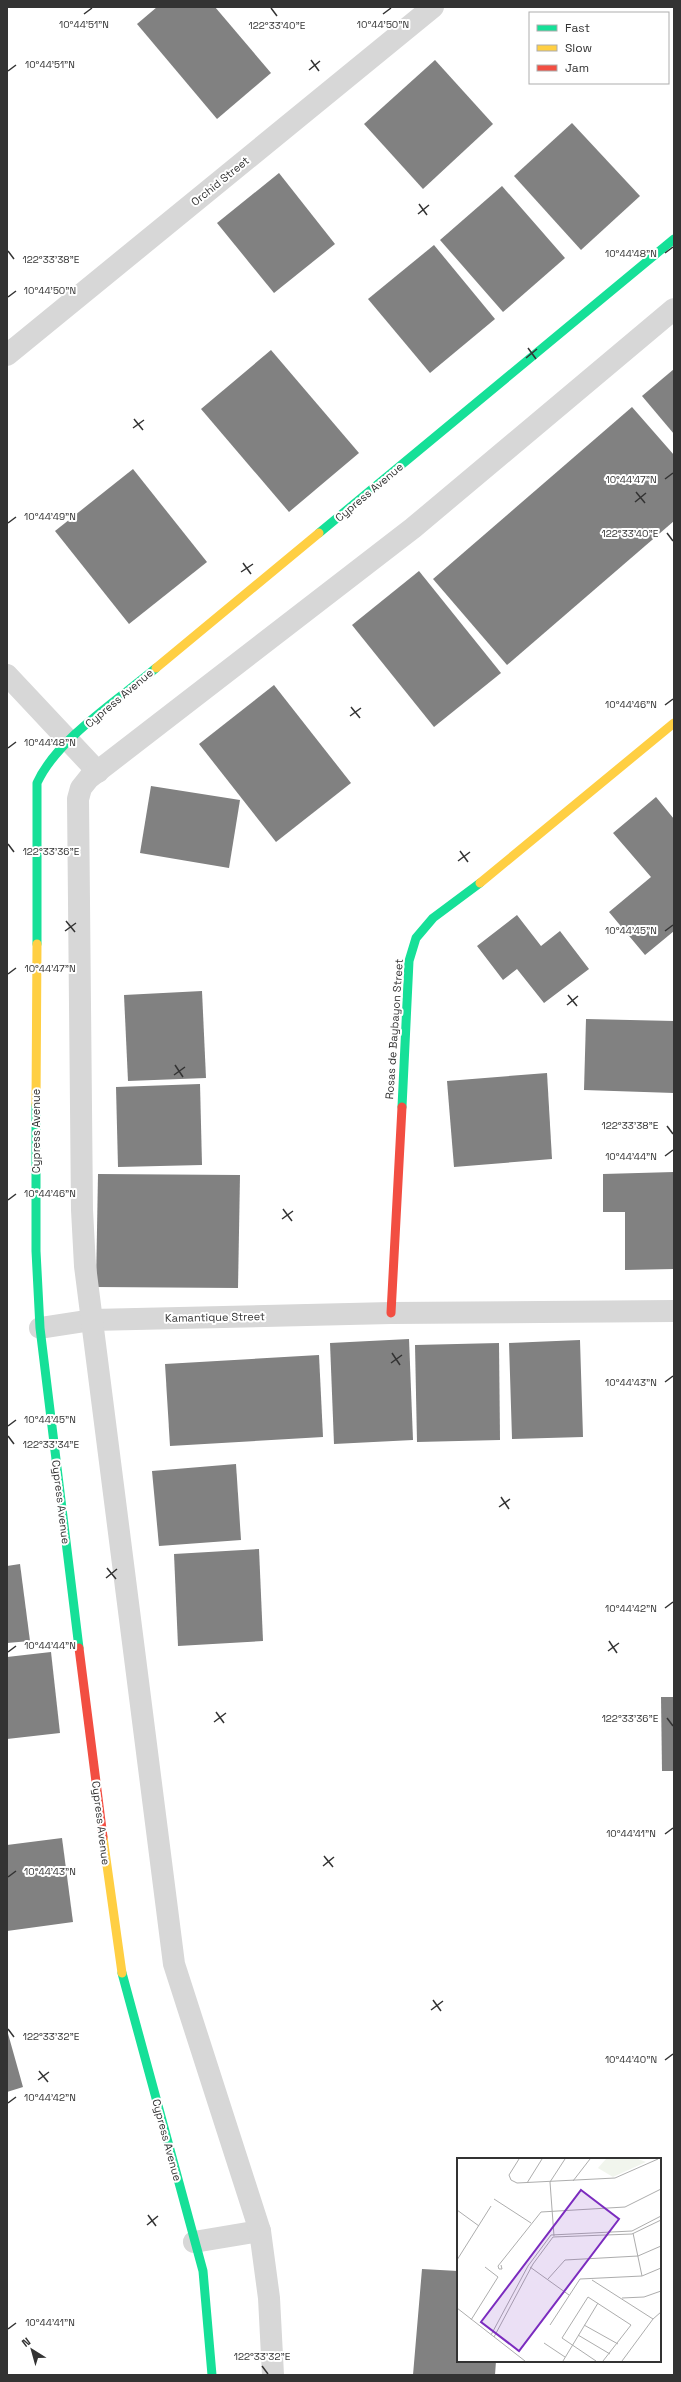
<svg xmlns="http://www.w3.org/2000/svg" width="681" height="2382" font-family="'Space Grotesk',sans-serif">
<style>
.building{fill:#818181}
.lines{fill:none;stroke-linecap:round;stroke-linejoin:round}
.street{stroke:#d7d7d7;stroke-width:22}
.fast{stroke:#16e098;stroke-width:9}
.slow{stroke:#ffcf43;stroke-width:9}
.jam{stroke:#f24e42;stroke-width:9}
.ticks{fill:none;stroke:#333;stroke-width:1.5}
.labels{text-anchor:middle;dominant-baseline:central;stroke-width:4;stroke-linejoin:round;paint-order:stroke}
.street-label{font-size:11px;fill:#333;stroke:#fff}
.inset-road{fill:none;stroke:#adadad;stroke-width:1}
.view{fill:#7b2cbf;fill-opacity:0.15;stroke:#7b2cbf;stroke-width:2}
.inset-edge{fill:none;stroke:#333;stroke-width:2}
.ticks-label{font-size:10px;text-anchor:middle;fill:#333;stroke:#fff;stroke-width:4;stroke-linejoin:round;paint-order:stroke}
</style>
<rect width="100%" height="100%" fill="#fff"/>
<g class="building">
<path d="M157,7h58l56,66 -54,46 -80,-95z"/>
<path d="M435,60l58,64 -70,65 -59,-65z"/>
<path d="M572,123l68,73 -59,54 -67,-74z"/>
<path d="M279,173l56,71 -61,49 -57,-70z"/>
<path d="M502,186l63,72 -62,54 -63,-72z"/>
<path d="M434,245l61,74 -65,54 -62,-74z"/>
<path d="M271,350l88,103 -70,59 -88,-103z"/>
<path d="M674,369v65l-32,-38z"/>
<path d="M632,407l42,48v66l-167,144 -74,-86z"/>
<path d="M133,469l74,93 -78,62 -74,-93z"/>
<path d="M419,571l82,102 -67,54 -82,-102z"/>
<path d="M274,685l77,98 -75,59 -77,-98z"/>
<path d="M151,786l89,14 -11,68 -89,-15z"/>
<path d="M656,797l18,22v112l-29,24 -36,-43 42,-35 -38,-44z"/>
<path d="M517,915l24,31 19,-15 29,38 -45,34 -27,-34 -14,11 -26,-34z"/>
<path d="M202,991l4,87 -78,3 -4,-86z"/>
<path d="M586,1019l88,2v72l-90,-3z"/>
<path d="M547,1073l5,86 -98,8 -7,-86z"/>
<path d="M200,1084l2,81 -84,2 -2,-80z"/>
<path d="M674,1172v97l-49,1v-58h-22v-38z"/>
<path d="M98,1174l142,1 -2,113 -142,-1z"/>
<path d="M409,1339l4,101 -79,4 -4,-101z"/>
<path d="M580,1340l3,97 -71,2 -3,-96z"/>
<path d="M499,1343l1,97 -83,2 -2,-97z"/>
<path d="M319,1355l4,82 -153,9 -5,-82z"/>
<path d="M236,1464l5,76 -82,6 -7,-75z"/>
<path d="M259,1549l4,92 -85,5 -4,-92z"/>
<path d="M20,1564l10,77 -23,2v-77z"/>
<path d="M51,1652l9,81 -53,6v-82z"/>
<path d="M661,1697h13v74h-12z"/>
<path d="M62,1838l11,84 -66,9v-86z"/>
<path d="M7,2030l16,57 -16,5z"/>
<path d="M422,2269l36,2v90h38l-1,14h-82z"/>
</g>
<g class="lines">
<g class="street">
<path d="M7,355l426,-348"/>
<path d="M7,675l91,97"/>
<path d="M40,1328l52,-8 299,-7 283,-2"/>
<path d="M194,2242l66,-11"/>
<path d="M273,2375l-4,-77 -9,-67 -86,-267 -89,-698 -3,-56 -4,-411 3,-11 8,-10 324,-250 261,-219"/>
</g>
<g class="fast">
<path d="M319,533l355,-294"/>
<path d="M37,944v-161c20,-44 81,-83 119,-115"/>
<path d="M36,1105v146l4,77 39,320"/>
<path d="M402,1107l7,-146 7,-23 17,-20 47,-35"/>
<path d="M122,1973l81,298 9,104"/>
</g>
<g class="slow">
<path d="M156,668l163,-135"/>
<path d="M480,883l194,-160"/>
<path d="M36,1105l1,-161"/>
<path d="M103,1837l19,136"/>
</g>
<g class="jam">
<path d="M391,1313l11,-206"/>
<path d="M79,1648l24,189"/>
</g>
</g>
<path class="ticks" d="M271,8l6,8M84,14l8,-6M383,14l8,-6M311,60l8,11M309,70l11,-9M8,71l8,-6M419,204l8,11M418,214l11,-9M8,251l6,8M665,253l8,-6M8,297l8,-6M528,348l8,11M526,358l11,-9M134,419l9,11M133,428l11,-8M665,479l8,-6M636,492l9,11M635,502l11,-9M8,523l8,-6M667,533l6,8M243,563l8,11M241,572l12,-8M665,705l8,-6M351,707l9,11M350,716l11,-8M8,748l8,-6M8,844l6,8M460,851l8,11M458,861l12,-9M66,921l9,11M65,931l11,-8M665,931l8,-6M8,974l8,-6M568,995l9,11M567,1005l11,-9M175,1065l8,12M174,1075l11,-8M667,1126l6,8M665,1156l8,-6M8,1200l8,-6M283,1209l9,12M282,1219l11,-8M392,1353l8,12M391,1363l11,-8M665,1382l8,-6M8,1426l8,-6M8,1436l6,8M501,1497l8,12M499,1507l11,-8M107,1568l9,11M106,1578l11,-9M665,1608l8,-6M609,1641l8,12M608,1651l11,-8M8,1652l8,-6M216,1712l8,11M667,1718l6,8M214,1722l12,-9M665,1834l8,-6M324,1856l9,11M323,1866l11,-9M8,1877l8,-6M433,2000l8,11M431,2010l12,-9M8,2029l6,8M665,2060l8,-6M39,2071l9,11M38,2080l11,-8M8,2103l8,-6M148,2215l8,11M147,2225l11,-9M8,2329l8,-6M262,2366l6,8"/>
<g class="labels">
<g class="street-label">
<text transform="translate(220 181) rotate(-39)">Orchid Street</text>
<text transform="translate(369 492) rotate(-40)">Cypress Avenue</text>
<text transform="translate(119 698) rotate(-40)">Cypress Avenue</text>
<text transform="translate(394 1029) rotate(-86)">Rosas de Baybayon Street</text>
<text transform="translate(36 1131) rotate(-90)">Cypress Avenue</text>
<text transform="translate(215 1317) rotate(-1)">Kamantique Street</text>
<text transform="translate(61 1502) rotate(83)">Cypress Avenue</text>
<text transform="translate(101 1823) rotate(83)">Cypress Avenue</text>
<text transform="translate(167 2140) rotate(75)">Cypress Avenue</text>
</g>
</g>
<g transform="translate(457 2158)">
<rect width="204" height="204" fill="#fff"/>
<path d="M149,1h32l8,3 -33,15 -15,-9z" fill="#f1f5ed"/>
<path class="inset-road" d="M62,1l-10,16 2,5 6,3 98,-5 43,-19M116,23l17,-22M70,25l15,-24M37,41l37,24M0,52l22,16M176,75l9,43M97,78l-4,-54 15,-23M0,102l34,-54M44,107l1,4h-3l-1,-3 43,-54 84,-5 36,-18M73,109l39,28M91,121l17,-19 73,-4 23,-10M135,122l61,39M165,140l22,-1 17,-6M0,150l68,53M14,162l27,-43 -13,-10M93,167l30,-46 62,-3 19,-8M127,167l34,19M34,177l37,-69 23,-31 81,-4 29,-15M121,177l32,19M37,179l39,-73 20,-27 79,-3 29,-14M87,185l21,14M106,203l35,-58M139,203l-34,-23 26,-41 43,28 -28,36M165,203l31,-42 8,-7"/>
<path class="view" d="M124,32l38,29 -100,132 -38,-29z"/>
<rect width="204" height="204" class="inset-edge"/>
</g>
<g class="ticks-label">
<text x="84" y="28">10°44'51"N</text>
<text x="383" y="28">10°44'50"N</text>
<text x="277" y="29">122°33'40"E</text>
<text x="50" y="68">10°44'51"N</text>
<text x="631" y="257">10°44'48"N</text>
<text x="51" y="263">122°33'38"E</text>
<text x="50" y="294">10°44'50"N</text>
<text x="631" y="483">10°44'47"N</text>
<text x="50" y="520">10°44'49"N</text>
<text x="630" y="537">122°33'40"E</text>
<text x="631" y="708">10°44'46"N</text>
<text x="50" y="746">10°44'48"N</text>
<text x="51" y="855">122°33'36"E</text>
<text x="631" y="934">10°44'45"N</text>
<text x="50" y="972">10°44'47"N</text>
<text x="630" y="1129">122°33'38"E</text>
<text x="631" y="1160">10°44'44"N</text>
<text x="50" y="1197">10°44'46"N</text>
<text x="631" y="1386">10°44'43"N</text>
<text x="50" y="1423">10°44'45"N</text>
<text x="51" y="1448">122°33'34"E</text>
<text x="631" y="1612">10°44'42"N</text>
<text x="50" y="1649">10°44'44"N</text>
<text x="630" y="1722">122°33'36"E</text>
<text x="631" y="1837">10°44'41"N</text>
<text x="50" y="1875">10°44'43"N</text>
<text x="51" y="2040">122°33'32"E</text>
<text x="631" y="2063">10°44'40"N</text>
<text x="50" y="2101">10°44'42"N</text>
<text x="50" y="2326">10°44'41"N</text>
<text x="262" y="2360">122°33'32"E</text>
</g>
<rect width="681" height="2382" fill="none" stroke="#333333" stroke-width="16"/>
<rect x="529" y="12" width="140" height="72" fill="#ffffff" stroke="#adadad"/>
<rect x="537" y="25" width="20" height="6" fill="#16e098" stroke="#adadad"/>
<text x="565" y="32" font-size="12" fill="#333333">Fast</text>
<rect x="537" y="45" width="20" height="6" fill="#ffcf43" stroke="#adadad"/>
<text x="565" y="52" font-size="12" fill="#333333">Slow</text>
<rect x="537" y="65" width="20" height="6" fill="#f24e42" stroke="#adadad"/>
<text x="565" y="72" font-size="12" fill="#333333">Jam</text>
<g transform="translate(32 2350) rotate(323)" stroke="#ffffff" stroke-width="3" paint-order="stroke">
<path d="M0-3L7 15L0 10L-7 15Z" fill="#333333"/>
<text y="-6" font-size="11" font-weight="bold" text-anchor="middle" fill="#333333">N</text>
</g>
</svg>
